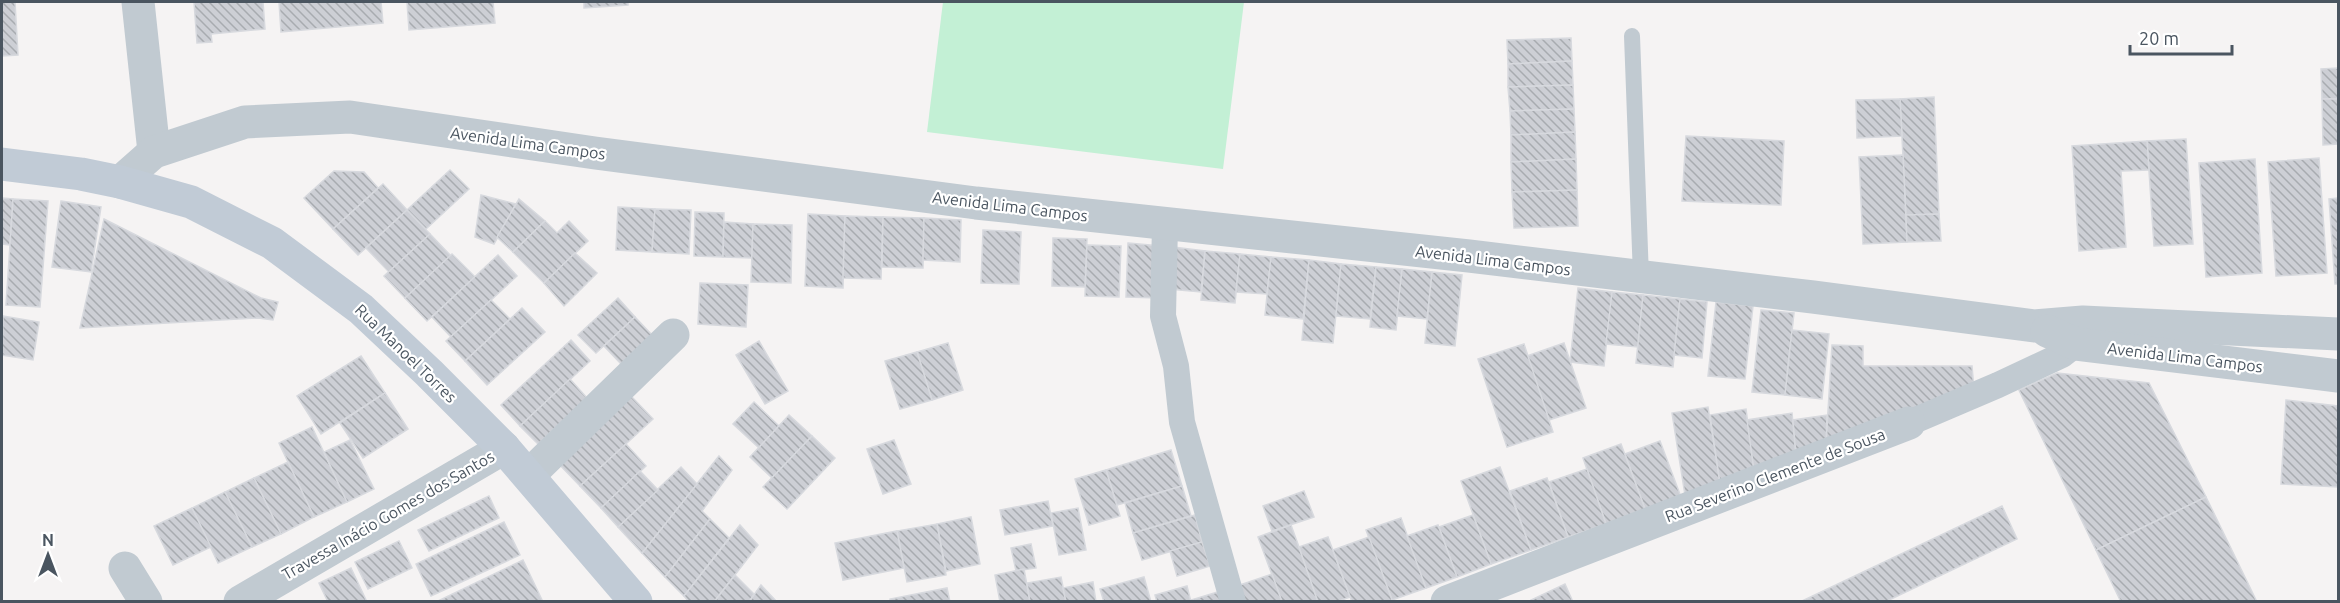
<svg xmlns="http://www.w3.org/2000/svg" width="2340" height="603" font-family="Ubuntu,sans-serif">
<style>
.green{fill:#c3f0d5}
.building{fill:url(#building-back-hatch);stroke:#d7d9de;stroke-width:1.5}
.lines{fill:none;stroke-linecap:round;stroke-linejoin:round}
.service{stroke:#c1cad1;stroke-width:16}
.pedestrian{stroke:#c1cad1;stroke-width:26}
.minor{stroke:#c1cad1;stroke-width:33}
.secondary{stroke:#c1cbd6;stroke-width:33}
.labels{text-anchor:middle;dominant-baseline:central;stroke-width:4.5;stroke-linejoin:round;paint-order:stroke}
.street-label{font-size:16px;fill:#4a5560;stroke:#fff}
</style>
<defs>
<pattern id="building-back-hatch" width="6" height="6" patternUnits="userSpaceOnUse" patternTransform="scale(1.5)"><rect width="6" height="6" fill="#cdcfd5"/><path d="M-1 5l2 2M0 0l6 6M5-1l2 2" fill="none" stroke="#a8abb0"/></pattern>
</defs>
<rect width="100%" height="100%" fill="#f5f3f3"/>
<path class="green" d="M943,2h301l-21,167 -296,-37z"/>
<g class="building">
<path d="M2,2h13l3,53 -16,1z"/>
<path d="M194,2h69l2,27 -54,5 1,8 -15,1z"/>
<path d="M279,2h102l2,21 -102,9z"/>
<path d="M407,2h86l2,21 -86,7z"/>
<path d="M584,2h44v3l-44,3z"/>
<path d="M1571,38l1,23 -64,3 -1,-24z"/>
<path d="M1572,61l1,24 -65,2v-23z"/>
<path d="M2338,68v31h-16l-1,-30z"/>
<path d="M1573,85l1,24 -64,2 -2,-24z"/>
<path d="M1934,97l5,117 -33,1 -6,-116z"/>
<path d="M1900,99l2,37 -45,2 -1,-38z"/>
<path d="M2322,99h16v45l-15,1z"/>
<path d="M1574,109l1,23 -64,3 -1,-24z"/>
<path d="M1575,132l1,27 -65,3v-27z"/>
<path d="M1686,136l98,5 -3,64 -99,-4z"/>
<path d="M2186,139l7,105 -39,2 -7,-105z"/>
<path d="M2147,141l2,29 -28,1 5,76 -47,4 -7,-105z"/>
<path d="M1903,155l4,87 -44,2 -4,-87z"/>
<path d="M2319,158l8,115 -51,3 -8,-114z"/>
<path d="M1576,159l1,31 -65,2 -1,-30z"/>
<path d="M2255,159l7,114 -56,4 -7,-114z"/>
<path d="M450,170l19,19 -43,40 -19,-19z"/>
<path d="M334,171l30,1 14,16 -45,41 -29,-31z"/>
<path d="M383,184l24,26 -49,45 -25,-26z"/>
<path d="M1577,190l1,36 -64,2 -2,-36z"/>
<path d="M481,195l35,9 -22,40 -19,-7z"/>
<path d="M2,198l11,1 -3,46 -8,-1z"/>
<path d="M2338,198v86h-3l-6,-85z"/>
<path d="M13,199l35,2 -8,106 -34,-2z"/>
<path d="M519,199l26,22 -32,31 -16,-15z"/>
<path d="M61,201l40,6 -10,65 -39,-5z"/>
<path d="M618,207l37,2 -3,43 -36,-2z"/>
<path d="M655,209l36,1 -2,44 -37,-2z"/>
<path d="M407,210l23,24 -41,38 -23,-24z"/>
<path d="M695,212l29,1 -1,44 -29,-1z"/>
<path d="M808,214l37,2 -2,72 -38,-2z"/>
<path d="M1939,214l2,27 -34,1 -1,-27z"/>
<path d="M845,216l38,1 -2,62 -38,-1z"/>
<path d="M883,217l41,1 -1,50 -41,-1z"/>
<path d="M924,218l37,2 -1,42 -37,-2z"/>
<path d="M104,219l157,79 17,4 -5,18 -15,-2 -178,10z"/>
<path d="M545,221l12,12 12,-12 19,20 -44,42 -31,-31z"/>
<path d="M724,222l29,2 -1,34 -29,-1z"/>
<path d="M753,224l39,1 -1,58 -40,-1z"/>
<path d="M983,230l38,2 -2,52 -38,-1z"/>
<path d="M430,234l21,22 -46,42 -21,-22z"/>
<path d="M1053,238l34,1 -2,48 -33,-1z"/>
<path d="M1128,243l33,3 -2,52 -33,-1z"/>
<path d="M1087,245l34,1 -2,51 -34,-1z"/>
<path d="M1173,247l32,4 -4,41 -32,-3z"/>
<path d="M1205,251l35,3 -5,49 -34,-3z"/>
<path d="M575,253l22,20 -33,33 -20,-23z"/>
<path d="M452,254l23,23 -48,44 -22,-23z"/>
<path d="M1240,254l31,3 -4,37 -31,-2z"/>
<path d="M498,255l19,21 -66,61 -19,-20z"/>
<path d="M1271,257l38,3 -6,59 -38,-4z"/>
<path d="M1309,260l32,4 -8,79 -31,-3z"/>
<path d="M1341,264l35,3 -6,52 -34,-3z"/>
<path d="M1376,267l26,2 -6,61 -26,-3z"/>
<path d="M1402,269l30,3 -5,47 -30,-3z"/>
<path d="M1432,272l30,3 -7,71 -30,-3z"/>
<path d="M700,283l48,2 -2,42 -48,-3z"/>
<path d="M1578,288l34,4 -8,74 -34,-4z"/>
<path d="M1612,292l31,3 -5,52 -32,-3z"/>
<path d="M1643,295l37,4 -7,68 -37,-4z"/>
<path d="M618,298l17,19 -39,36 -18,-18z"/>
<path d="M1680,299l27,3 -5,56 -28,-3z"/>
<path d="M491,300l19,19 -45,42 -19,-20z"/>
<path d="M1716,302l37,4 -8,73 -37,-3z"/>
<path d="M522,308l23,24 -58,53 -22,-24z"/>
<path d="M1761,310l33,3 -9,82 -33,-3z"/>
<path d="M3,316l36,6 -6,38 -31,-5z"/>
<path d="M635,317l17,18 -31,29 -17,-18z"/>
<path d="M1792,330l37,4 -7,65 -37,-4z"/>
<path d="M571,340l19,21 -70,65 -19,-21z"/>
<path d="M759,341l29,50 -23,13 -29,-49z"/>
<path d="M948,343l15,47 -31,10 -15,-48z"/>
<path d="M1564,343l22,65 -37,12 -22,-64z"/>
<path d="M1524,344l29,88 -46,15 -29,-88z"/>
<path d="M1832,345l31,1v20h109l2,24 -148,54z"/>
<path d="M917,352l15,48 -32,9 -15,-48z"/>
<path d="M361,356l24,37 -64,41 -24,-38z"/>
<path d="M2057,373l92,10 57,114 -110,53 -77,-160z"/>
<path d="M570,379l17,19 -49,46 -18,-18z"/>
<path d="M385,393l23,36 -45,29 -23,-35z"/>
<path d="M630,395l23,24 -73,67 -22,-23z"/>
<path d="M2286,400l52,6v81l-57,-3z"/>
<path d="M754,402l25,24 -20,22 -26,-24z"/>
<path d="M1708,407l12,76 -35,12 -13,-82z"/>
<path d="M1746,409l8,61 -34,13 -10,-68z"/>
<path d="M1792,413l4,42 -42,15 -7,-50z"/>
<path d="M789,415l23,21 -40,42 -22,-21z"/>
<path d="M1827,415l-1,29 -30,11 -3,-35z"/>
<path d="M312,427l35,75 -33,15 -35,-74z"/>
<path d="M812,436l23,22 -48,51 -24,-22z"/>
<path d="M350,440l24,49 -27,13 -23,-50z"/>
<path d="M894,440l17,44 -28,10 -16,-45z"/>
<path d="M1660,441l21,56 -36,12 -20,-55z"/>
<path d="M626,444l20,22 -45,42 -21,-22z"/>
<path d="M1621,444l24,65 -39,15 -23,-66z"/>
<path d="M1171,450l11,36 -65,19 -11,-35z"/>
<path d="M719,456l13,14 -30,41 8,8 -45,58 -23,-24z"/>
<path d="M288,462l26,55 -33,17 -27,-56z"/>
<path d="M681,467l16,17 -55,69 -24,-26z"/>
<path d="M1500,467l31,83 -40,14 -30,-83z"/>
<path d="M1587,469l19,55 -38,13 -19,-55z"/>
<path d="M1106,470l14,46 -31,9 -14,-46z"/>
<path d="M640,471l18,19 -40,37 -17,-19z"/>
<path d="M254,478l27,56 -29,13 -27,-55z"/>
<path d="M1547,478l21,59 -37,13 -21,-59z"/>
<path d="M1182,486l9,30 -58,17 -8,-30z"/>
<path d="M1304,491l10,26 -42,14 -9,-25z"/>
<path d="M225,492l27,55 -34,16 -26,-55z"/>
<path d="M489,496l10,22 -70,33 -11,-21z"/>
<path d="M2206,497l51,105h-136l-25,-52z"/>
<path d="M1048,501l5,25 -48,9 -5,-25z"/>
<path d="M2002,506l15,33 -132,63h-85z"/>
<path d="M192,508l19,39 -38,18 -19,-39z"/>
<path d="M1078,508l8,42 -27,5 -8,-42z"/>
<path d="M1195,515l7,27 -60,18 -9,-27z"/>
<path d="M1473,515l18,49 -34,13 -18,-50z"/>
<path d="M971,517l9,47 -34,7 -9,-47z"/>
<path d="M1401,518l25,70 -34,12 -26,-70z"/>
<path d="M710,519l19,19 -45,58 -19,-19z"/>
<path d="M504,522l16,33 -89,41 -15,-32z"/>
<path d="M937,524l9,51 -39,7 -10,-51z"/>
<path d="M740,525l18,20 -44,57h-25l-5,-6z"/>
<path d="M1291,525l8,22 19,55h-36l-24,-65z"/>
<path d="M1438,525l19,52 -31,11 -19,-52z"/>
<path d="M897,531l7,37 -61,12 -8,-37z"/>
<path d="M1328,537l22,60 -14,5h-18l-19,-55z"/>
<path d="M1369,537l23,63 -4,2h-36l-19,-52z"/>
<path d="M399,541l13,27 -44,21 -13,-27z"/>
<path d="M1202,542l8,24 -33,10 -7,-25z"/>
<path d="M1031,544l5,24 -20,3 -5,-23z"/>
<path d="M523,560l20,42h-107z"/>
<path d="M351,568l16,34h-39l-9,-19z"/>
<path d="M1024,569l6,33h-30l-5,-27z"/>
<path d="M1272,574l10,28h-39l-6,-16z"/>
<path d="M735,575l19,19 -5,8h-35z"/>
<path d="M1061,577l5,25h-36l-3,-19z"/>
<path d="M1144,577l7,25h-47l-4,-13z"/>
<path d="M1093,582l3,20h-30l-3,-14z"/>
<path d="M1565,584l8,18h-41l-1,-2z"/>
<path d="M761,585l16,17h-28z"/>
<path d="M1187,586l4,16h-34l-2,-7z"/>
<path d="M947,588l3,14h-60v-3z"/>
<path d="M1221,591l3,11h-33v-2z"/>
</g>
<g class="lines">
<path class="service" d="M1632,36l9,241"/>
<g class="pedestrian">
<path d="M1165,225l-2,91 13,50 6,56 51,180"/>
<path d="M1909,423l89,-38 64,-30 14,-11 5,-15"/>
</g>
<g class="minor">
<path d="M138,2l16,150"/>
<path d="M120,182l34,-30 91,-30 105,-5 245,36 381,50 493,53 344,41 221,29 49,-4 255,12"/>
<path d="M2047,331l29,13 262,32"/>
<path d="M529,475l144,-140"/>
<path d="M125,568l21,34"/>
<path d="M240,602l264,-154"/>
<path d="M1447,602l462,-179"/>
</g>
<path class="secondary" d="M2,164l79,10 39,8 71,20 81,41 89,66 68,64 75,75 132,154"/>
</g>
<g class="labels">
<g class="street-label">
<text transform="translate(528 143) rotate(8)">Avenida Lima Campos</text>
<text transform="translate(1010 206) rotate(7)">Avenida Lima Campos</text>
<text transform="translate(1493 260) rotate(7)">Avenida Lima Campos</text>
<text transform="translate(406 353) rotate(44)">Rua Manoel Torres</text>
<text transform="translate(2185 357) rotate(7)">Avenida Lima Campos</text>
<text transform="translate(1775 475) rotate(-21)">Rua Severino Clemente de Sousa</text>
<text transform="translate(388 515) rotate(-30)">Travessa Inácio Gomes dos Santos</text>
</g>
</g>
<rect width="2340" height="603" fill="none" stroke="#4a5560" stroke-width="6"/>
<g transform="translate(48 555)" stroke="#ffffff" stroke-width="4.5" paint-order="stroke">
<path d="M0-4.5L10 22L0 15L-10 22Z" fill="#4a5560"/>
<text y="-9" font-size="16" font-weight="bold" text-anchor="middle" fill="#4a5560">N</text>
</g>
<path d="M2130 45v9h102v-9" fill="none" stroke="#4a5560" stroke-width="3"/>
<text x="2139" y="45" font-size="18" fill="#4a5560" stroke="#ffffff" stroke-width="4.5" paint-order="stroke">20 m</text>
</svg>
